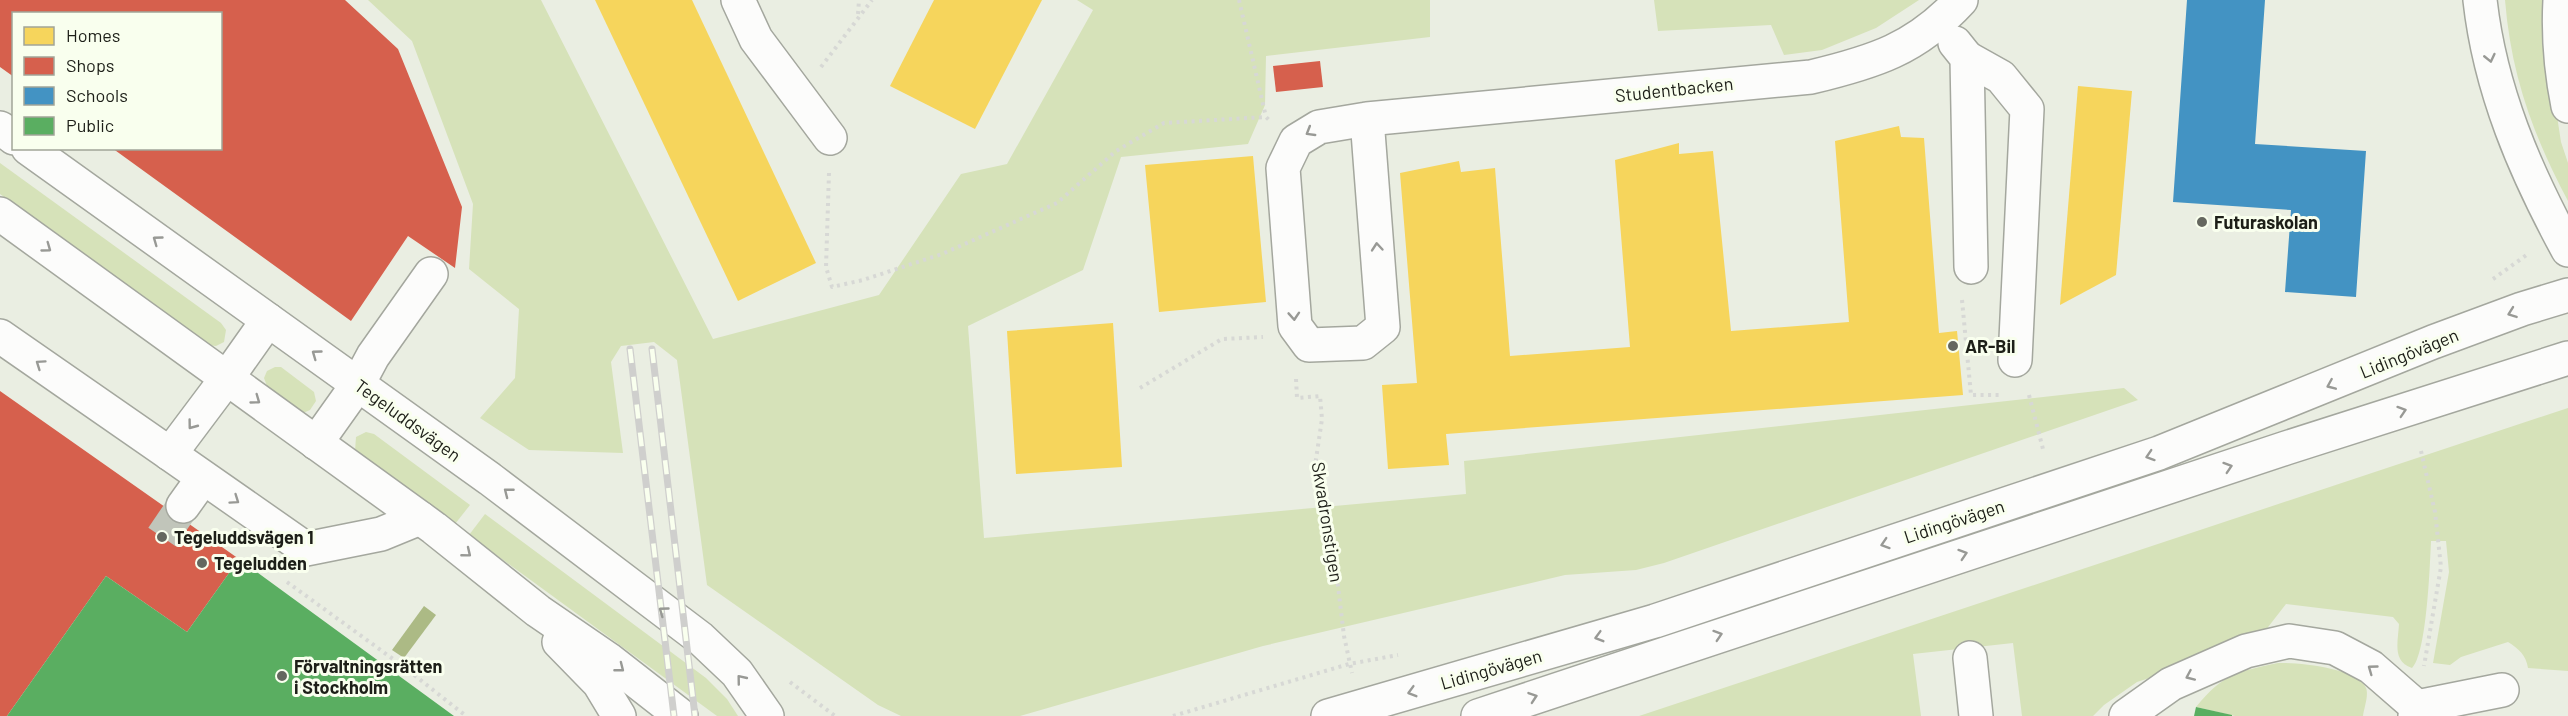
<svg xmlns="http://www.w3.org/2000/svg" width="2568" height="716" font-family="Barlow,sans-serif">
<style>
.green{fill:#d6e2b9}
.water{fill:#acba85}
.homes{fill:#f6d55c}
.shops{fill:#d6604d}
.schools{fill:#4393c3}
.public{fill:#5aae61}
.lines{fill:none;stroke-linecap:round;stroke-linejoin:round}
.minor-tunnel{stroke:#c1c5ba;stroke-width:33;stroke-dasharray:33 16;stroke-linecap:butt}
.minor-casing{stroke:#a4a79e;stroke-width:36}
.major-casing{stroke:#a4a79e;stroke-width:36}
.path{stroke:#d7d8d5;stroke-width:4;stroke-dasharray:3 4.5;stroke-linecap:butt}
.minor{stroke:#fcfcfb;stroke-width:33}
.major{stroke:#fcfcfb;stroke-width:33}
.rail-casing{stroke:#cfcfcd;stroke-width:7}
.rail{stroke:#f9ffee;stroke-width:4.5;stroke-dasharray:14;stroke-linecap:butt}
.oneway{stroke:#989995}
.poi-dot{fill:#65675f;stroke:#f9ffee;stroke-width:2}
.labels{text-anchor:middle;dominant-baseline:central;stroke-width:6;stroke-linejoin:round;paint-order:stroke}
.street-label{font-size:18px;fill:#1d1f18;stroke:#f9ffee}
.poi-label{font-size:18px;font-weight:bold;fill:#1d1f18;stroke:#f9ffee;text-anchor:start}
</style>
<rect width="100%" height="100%" fill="#eaeee2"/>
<g class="green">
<path d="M368,0h173l172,339 166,-44 82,-121 46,-10 86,-154 -16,-10h353v37l-164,19 -1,49 -17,39 -127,13 -38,113 -115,56 16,212 482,-44 -2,-33 660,-73 14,12 -474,163 -28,7 -71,5 -302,71 -243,70h-119l-23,-11 -171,-120 -30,-225 -23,-18 -33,4 -10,16 12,91 -94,-3 -49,-32 35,-40 4,-69 -50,-40 4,-65 -61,-163z"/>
<path d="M1654,0h265l-43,28 -54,22 -38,5 -13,-30 -113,6z"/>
<path d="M2505,0h45l1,77 10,65 7,21v38c-35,-66 -57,-126 -63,-201z"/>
<path d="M0,163l221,160 5,7 -2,12 -8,4 -9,-1 -207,-151z"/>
<path d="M281,367l33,25 2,9 -6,9 -7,3 -8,-3 -28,-24 -3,-8 3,-7 8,-4z"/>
<path d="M2568,408v263l-40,-3c-2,-13 -9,-19 -20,-26l-47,15 -11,8 -17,-2 16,-91 -3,-31h-15c-1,22 -4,113 -19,127 -20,-7 -14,-26 -13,-44l-6,-7 -107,-13 -21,27 -91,39 -37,12 -33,23 -11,11h-71l-9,-73 -100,11 8,62h-282z"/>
<path d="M366,432l8,2 96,71 -15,19 -100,-73 1,-14z"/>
<path d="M485,514l221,164 21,21 11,17h-21l-248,-181z"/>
<path d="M2278,663c18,-1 81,5 88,25 3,7 -2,20 -3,28h-128l-39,-9c28,-34 41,-35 82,-44z"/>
</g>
<path class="water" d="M424,606l12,9 -32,43 -12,-8z"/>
<g class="homes">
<path d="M595,0h97l124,263 -78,38z"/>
<path d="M934,0h108l-67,129 -85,-43z"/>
<path d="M2078,86l54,5 -16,184 -56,30z"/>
<path d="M1899,126l2,11 23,1 15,195 18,-2 6,64 -517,39 3,31 -61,4 -6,-84 35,-2 -17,-210 59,-12 2,11 34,-4 15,188 120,-9 -15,-187 64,-17v11l34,-3 18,180 118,-9 -14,-181z"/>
<path d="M1253,156l13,146 -107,10 -14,-147z"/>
<path d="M1113,323l9,144 -106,7 -9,-143z"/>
</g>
<g class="shops">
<path d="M0,0h345l53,49 64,158 -7,61 -47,-32 -57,85 -239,-173h108v-134h-206v63l-14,-10z"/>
<path d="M1320,61l3,26 -47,5 -3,-26z"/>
<path d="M0,391l239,168 -52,73 -81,-56 -99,140h-7z"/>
</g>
<path class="schools" d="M2187,0h78l-10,144 111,7 -10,146 -71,-5 6,-82 -118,-8z"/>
<g class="public">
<path d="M239,559l215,157h-447l99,-140 81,56z"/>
<path d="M2196,707l36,8v1h-38z"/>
</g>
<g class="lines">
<path class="minor-tunnel" d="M162,537l21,-31"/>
<defs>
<g id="minor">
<path d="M738,0l18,39 74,99"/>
<path d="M2480,0c10,90 45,171 88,250"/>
<path d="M2560,0c-2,36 1,71 8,106"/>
<path d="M1955,43l12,15 4,209"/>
<path d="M1967,58l34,19 26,32 -12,251"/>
<path d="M1367,119l16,208 -20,16 -54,2 -14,-19 -12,-158 13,-27 23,-14 48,-8 444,-42c63,-15 105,-28 150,-77"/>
<path d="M0,336l170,118 57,-76"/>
<path d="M358,384l15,-28 58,-82"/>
<path d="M170,454l136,95 75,-15 39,-16"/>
<path d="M183,506l20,-28"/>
<path d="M1970,658l6,58"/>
<path d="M2126,716l45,-32 75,-33 43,-10 46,7 36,19 46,40"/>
<path d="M2415,716l2,-9 85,-17"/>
</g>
<g id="major">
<path d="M0,128l14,10"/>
<path d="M28,148l462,331 210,159 37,35 30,43"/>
<path d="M0,214l434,314 104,83 70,48 73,57"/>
<path d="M227,378l41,-58"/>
<path d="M316,443l42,-59"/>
<path d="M559,642l40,41 20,33"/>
<path d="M1328,716l327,-95 504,-168 274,-111 89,-33 46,-14"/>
<path d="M1478,716l808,-268 282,-90"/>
</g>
</defs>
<use href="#minor" class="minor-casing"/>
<use href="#major" class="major-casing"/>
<g class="path">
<path d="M1239,0l27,117"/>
<path d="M858,14l1,-14"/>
<path d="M821,67l51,-67"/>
<path d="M829,173l-3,94 6,20 31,-7 79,-26 115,-51 59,-52 48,-28 102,-6 3,3"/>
<path d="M2493,279l35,-25"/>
<path d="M1962,300l9,95h29"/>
<path d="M1296,379l1,19 23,-2 2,23 -7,47 19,87 10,83 8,37"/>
<path d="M1140,388l82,-49 41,-2"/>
<path d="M2029,395l15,58"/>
<path d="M2421,451l14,61 6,55 -17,99"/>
<path d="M287,582l117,85 62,49"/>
<path d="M790,682l45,34"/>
<path d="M1173,716l176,-52 49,-9"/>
</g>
<use href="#minor" class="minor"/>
<use href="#major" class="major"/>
<defs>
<g id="rail">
<path d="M630,349l44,367"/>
<path d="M652,349l43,367"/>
</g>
</defs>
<use href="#rail" class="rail-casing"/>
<use href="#rail" class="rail"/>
</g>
<defs><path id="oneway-chevron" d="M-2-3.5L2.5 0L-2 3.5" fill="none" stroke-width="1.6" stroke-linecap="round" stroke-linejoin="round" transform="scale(1.5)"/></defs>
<g class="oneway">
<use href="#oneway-chevron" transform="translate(2490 58) rotate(77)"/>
<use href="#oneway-chevron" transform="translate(1310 132) rotate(149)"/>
<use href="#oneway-chevron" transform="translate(157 240) rotate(-144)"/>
<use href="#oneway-chevron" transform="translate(1377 247) rotate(-95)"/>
<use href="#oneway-chevron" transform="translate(47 248) rotate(36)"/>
<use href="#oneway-chevron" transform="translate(2512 313) rotate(160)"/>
<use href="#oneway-chevron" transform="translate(1294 316) rotate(86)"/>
<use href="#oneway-chevron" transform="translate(316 354) rotate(-144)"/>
<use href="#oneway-chevron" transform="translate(40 364) rotate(-145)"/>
<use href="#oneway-chevron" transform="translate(2331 385) rotate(157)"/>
<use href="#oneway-chevron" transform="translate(256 400) rotate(36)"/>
<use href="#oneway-chevron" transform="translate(2402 411) rotate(-18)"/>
<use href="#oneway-chevron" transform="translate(192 425) rotate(127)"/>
<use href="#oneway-chevron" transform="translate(2150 456) rotate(162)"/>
<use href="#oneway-chevron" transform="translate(2228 467) rotate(-18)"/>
<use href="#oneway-chevron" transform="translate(508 492) rotate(-142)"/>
<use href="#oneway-chevron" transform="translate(235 500) rotate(35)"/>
<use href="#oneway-chevron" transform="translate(1885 544) rotate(162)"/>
<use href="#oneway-chevron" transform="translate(467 553) rotate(39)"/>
<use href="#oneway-chevron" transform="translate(1963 554) rotate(-18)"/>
<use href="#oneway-chevron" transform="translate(663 611) rotate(-144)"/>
<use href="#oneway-chevron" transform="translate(1718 635) rotate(-18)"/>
<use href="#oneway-chevron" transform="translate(1599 637) rotate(164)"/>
<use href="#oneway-chevron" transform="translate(620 668) rotate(38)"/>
<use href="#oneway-chevron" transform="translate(2372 669) rotate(-144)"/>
<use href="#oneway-chevron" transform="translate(2190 676) rotate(156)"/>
<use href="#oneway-chevron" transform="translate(741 679) rotate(-129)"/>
<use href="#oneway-chevron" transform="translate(1412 692) rotate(164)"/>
<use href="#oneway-chevron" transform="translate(1533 697) rotate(-19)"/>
</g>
<g class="poi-dot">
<circle cx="2202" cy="222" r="6"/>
<circle cx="1953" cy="346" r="6"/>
<circle cx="162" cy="537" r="6"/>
<circle cx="202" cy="563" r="6"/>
<circle cx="282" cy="676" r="6"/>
</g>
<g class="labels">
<g class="street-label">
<text transform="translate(1674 89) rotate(-6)">Studentbacken</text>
<text transform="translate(2409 353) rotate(-22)">Lidingövägen</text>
<text transform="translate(408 420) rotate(36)">Tegeluddsvägen</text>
<text transform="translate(1954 521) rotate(-18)">Lidingövägen</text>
<text transform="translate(1328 522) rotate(81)">Skvadronstigen</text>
<text transform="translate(1491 669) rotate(-16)">Lidingövägen</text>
</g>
<g class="poi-label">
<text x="2214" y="222">Futuraskolan</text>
<text x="1965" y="346">AR-Bil</text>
<text x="174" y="537">Tegeluddsvägen 1</text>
<text x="214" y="563">Tegeludden</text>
<text x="294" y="666">Förvaltningsrätten<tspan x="294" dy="21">i Stockholm</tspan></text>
</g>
</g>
<rect x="12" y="12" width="210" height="138" fill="#f9ffee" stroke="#a1a598" stroke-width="1.5"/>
<rect x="24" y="27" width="30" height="18" fill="#f6d55c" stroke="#a1a598" stroke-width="1.5"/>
<text x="66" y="42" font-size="18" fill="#1d1f18">Homes</text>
<rect x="24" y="57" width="30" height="18" fill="#d6604d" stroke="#a1a598" stroke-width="1.5"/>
<text x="66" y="72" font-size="18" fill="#1d1f18">Shops</text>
<rect x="24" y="87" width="30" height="18" fill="#4393c3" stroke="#a1a598" stroke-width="1.5"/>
<text x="66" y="102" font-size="18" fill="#1d1f18">Schools</text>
<rect x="24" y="117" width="30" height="18" fill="#5aae61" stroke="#a1a598" stroke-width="1.5"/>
<text x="66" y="132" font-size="18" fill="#1d1f18">Public</text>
</svg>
